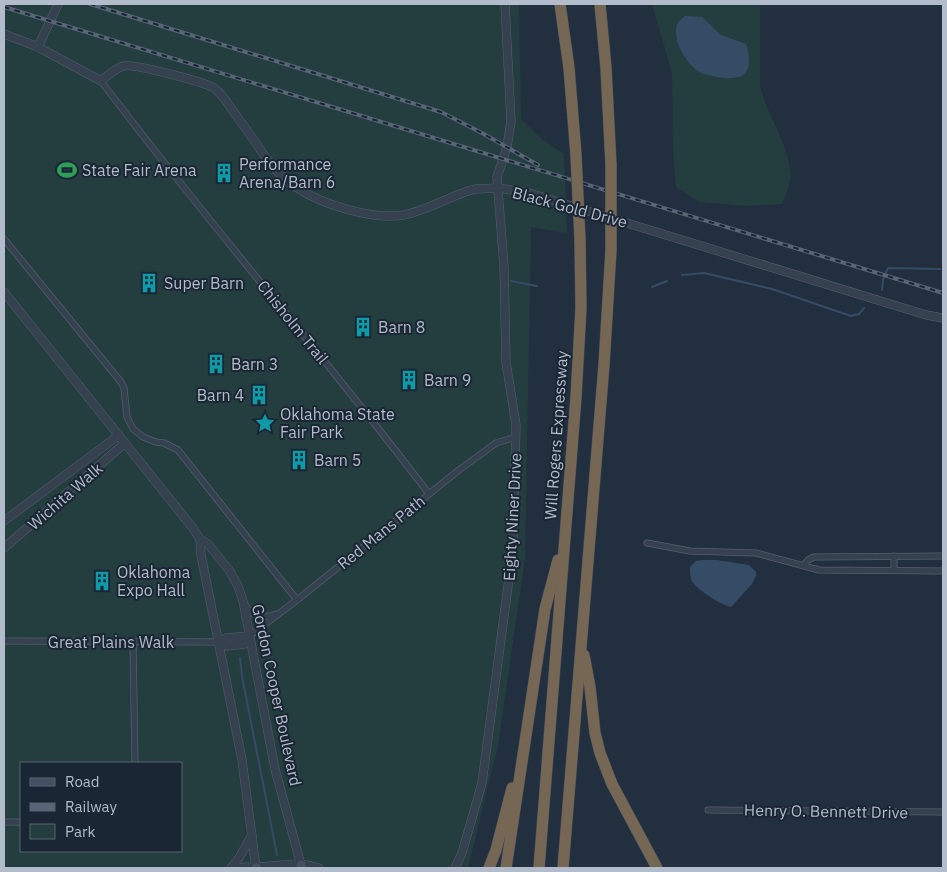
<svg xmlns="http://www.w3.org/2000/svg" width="947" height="872" font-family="'IBM Plex Sans',sans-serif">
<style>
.green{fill:#243e40;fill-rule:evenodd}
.water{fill:#354c67}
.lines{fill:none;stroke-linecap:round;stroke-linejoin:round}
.stream{stroke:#354c67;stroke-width:2}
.minor-casing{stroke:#545f6d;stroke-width:7}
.tertiary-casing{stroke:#545f6d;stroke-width:9}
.secondary-casing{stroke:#545f6d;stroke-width:10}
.motorway-casing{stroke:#414c5a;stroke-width:12}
.minor{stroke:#36414f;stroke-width:5.5}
.tertiary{stroke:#36414f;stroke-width:8}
.secondary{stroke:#445062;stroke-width:9}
.motorway{stroke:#756753;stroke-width:11}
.rail-casing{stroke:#586576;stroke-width:4}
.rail{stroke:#1b2634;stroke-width:2;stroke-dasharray:5.5;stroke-linecap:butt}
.motorway-bridge-casing{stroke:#414c5a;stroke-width:12;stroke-linecap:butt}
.motorway-bridge{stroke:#756753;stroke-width:11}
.labels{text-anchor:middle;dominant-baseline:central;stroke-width:4;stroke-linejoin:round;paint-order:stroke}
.poi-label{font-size:16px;fill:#b2bcca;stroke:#1b2634;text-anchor:start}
.street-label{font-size:16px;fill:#b2bcca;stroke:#1b2634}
</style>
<rect width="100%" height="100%" fill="#222f3f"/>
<g class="green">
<path d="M4,4h515l2,115 21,20 22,15 3,79 -36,-6 -6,332 -27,186 -30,123h-464zM21,763h160v88h-160z"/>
<path d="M652,4h108v81c6,29 27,55 30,85 2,11 -4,24 -8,34l-35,2 -48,-4 -23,-15 -3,-36 -1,-78z"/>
</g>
<g class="water">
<path d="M685,16l17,1 19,18 25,9c9,28 -1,38 -29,33 -6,-2 -14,-2 -19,-6 -12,-8 -26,-31 -21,-47 2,-3 6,-6 8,-8z"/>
<path d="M702,560h15l32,5 7,7v4l-4,8 -21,23c-9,-2 -37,-18 -40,-28 -1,-3 -1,-8 -1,-12l6,-6z"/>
</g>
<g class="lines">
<g class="stream">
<path d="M682,275l22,-2 68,16 79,27 8,-2 5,-6"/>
<path d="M511,281l26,5"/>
<path d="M652,287l15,-6"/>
<path d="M882,290l1,-10 5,-12 52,1"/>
<path d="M240,658l2,18 35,179"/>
</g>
<defs>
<g id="minor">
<path d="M101,81c106,141 222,273 328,413"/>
<path d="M4,239l117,143 3,6 3,29 6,12 10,8 13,5 8,1 14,7 119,150"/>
<path d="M647,543l43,8 66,2 63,17 124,1"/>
<path d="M804,565l4,-5 6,-3 129,-1"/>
<path d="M894,570v-14"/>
<path d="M246,606c6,12 19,12 31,8"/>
<path d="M249,636l48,-36 162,-130 37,-27 20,-6"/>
<path d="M4,641l215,1"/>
<path d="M133,642l2,121"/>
<path d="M708,810l235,2"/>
<path d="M4,822h17"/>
</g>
<g id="tertiary">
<path d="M4,34l34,13 63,34c6,-5 14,-12 22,-15 10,-3 81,16 91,22 10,7 17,21 24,30 10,13 19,27 28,40 8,11 19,22 30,29 26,18 77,33 108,28 20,-4 42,-16 61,-23l10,-3 22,-1 29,4 400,123 17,3"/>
<path d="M38,47l20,-43"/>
<path d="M4,292l188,235 8,12 8,5 21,26 9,16 5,15 32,168 26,96"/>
<path d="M4,521l115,-86"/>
<path d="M200,539l1,16 41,205 14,108"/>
<path d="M4,548l121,-105"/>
<path d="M219,642l8,4 18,-2 4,-8"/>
<path d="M219,642l7,-4 23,-2"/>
<path d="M231,868l8,-10 13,-23"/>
<path d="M240,868c7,-2 12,0 19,-1 23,-1 37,-6 60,1"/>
<path d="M455,868l7,-15 20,-70 31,-235 3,-123 -10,-63 -2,-95 -7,-90 10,-30 4,-26 -6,-117"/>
</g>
<g id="secondary">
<path d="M301,865l1,3"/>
<path d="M256,868h1"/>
</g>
<g id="motorway">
<path d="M560,4l9,64 7,87"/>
<path d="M600,4l6,64 5,97"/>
<path d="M584,655l6,32 5,46 5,20 12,31 45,84"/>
<path d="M489,868l7,-18 16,-62"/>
<path d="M506,868l39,-259 13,-49"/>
<path d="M539,868l37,-471 5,-89 -1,-68"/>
<path d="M563,868l41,-503 7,-115"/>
</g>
</defs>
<use href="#minor" class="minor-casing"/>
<use href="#tertiary" class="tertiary-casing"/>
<use href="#secondary" class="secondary-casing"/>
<use href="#motorway" class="motorway-casing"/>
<use href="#minor" class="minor"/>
<use href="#tertiary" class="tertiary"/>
<use href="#secondary" class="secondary"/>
<use href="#motorway" class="motorway"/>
<defs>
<g id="rail">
<path d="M90,4l351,108 41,21 56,32"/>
<path d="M4,7l939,286"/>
</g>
</defs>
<use href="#rail" class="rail-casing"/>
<use href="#rail" class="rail"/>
<defs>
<g id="motorway-bridge">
<path d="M576,155l4,85"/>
<path d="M611,250v-85"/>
</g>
</defs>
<use href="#motorway-bridge" class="motorway-bridge-casing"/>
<use href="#motorway-bridge" class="motorway-bridge"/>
</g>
<defs>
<symbol id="stadium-bare" viewBox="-9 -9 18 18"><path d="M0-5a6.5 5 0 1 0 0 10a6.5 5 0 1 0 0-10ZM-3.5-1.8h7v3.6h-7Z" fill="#2e9e5b" stroke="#1b2634" stroke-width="2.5" paint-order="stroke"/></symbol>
<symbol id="building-bare" viewBox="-9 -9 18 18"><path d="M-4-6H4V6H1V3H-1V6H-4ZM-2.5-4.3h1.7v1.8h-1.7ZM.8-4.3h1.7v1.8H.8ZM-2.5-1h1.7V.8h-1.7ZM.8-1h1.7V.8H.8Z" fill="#0f9aa8" stroke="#1b2634" stroke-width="2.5" paint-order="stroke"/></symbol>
<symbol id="sight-bare" viewBox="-9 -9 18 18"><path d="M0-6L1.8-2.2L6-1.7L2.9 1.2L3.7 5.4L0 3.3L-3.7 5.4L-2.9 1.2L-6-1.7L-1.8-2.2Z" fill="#0f9aa8" stroke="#1b2634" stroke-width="2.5" paint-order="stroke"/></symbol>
</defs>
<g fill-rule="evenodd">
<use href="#stadium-bare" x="53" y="156" width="28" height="28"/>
<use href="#building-bare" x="210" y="159" width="28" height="28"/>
<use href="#building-bare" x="135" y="269" width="28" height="28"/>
<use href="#building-bare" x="349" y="313" width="28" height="28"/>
<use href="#building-bare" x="202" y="350" width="28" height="28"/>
<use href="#building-bare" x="395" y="366" width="28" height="28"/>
<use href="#building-bare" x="245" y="381" width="28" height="28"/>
<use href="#sight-bare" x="251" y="409" width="28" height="28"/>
<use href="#building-bare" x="285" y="446" width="28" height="28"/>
<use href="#building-bare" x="88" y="567" width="28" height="28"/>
</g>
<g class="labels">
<g class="poi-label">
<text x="239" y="164">Performance<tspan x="239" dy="18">Arena/Barn 6</tspan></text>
<text x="82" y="170">State Fair Arena</text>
<text x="164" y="283">Super Barn</text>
<text x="378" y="327">Barn 8</text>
<text x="231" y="364">Barn 3</text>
<text x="424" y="380">Barn 9</text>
<text x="244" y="395" text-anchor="end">Barn 4</text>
<text x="280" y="414">Oklahoma State<tspan x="280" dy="18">Fair Park</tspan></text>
<text x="314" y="460">Barn 5</text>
<text x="117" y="572">Oklahoma<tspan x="117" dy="18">Expo Hall</tspan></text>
</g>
<g class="street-label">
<text transform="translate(570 207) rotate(15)">Black Gold Drive</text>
<text transform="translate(293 322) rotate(51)">Chisholm Trail</text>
<text transform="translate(556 435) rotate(-86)">Will Rogers Expressway</text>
<text transform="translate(65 496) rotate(-41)">Wichita Walk</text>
<text transform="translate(512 517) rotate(-87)">Eighty Niner Drive</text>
<text transform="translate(381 532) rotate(-39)">Red Mans Path</text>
<text x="111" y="642">Great Plains Walk</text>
<text transform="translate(277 695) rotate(78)">Gordon Cooper Boulevard</text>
<text transform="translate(826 811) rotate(1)">Henry O. Bennett Drive</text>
</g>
</g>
<rect width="947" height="872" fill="none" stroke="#b2bcca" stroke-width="10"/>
<rect x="20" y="762" width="162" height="90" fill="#1b2634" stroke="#576270"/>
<rect x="30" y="778" width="25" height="8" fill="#445062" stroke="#576270"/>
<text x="65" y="787" font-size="15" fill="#b2bcca">Road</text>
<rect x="30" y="803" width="25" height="8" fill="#586576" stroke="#576270"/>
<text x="65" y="812" font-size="15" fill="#b2bcca">Railway</text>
<rect x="30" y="824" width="25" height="15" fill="#243e40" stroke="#576270"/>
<text x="65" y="837" font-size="15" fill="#b2bcca">Park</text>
</svg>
